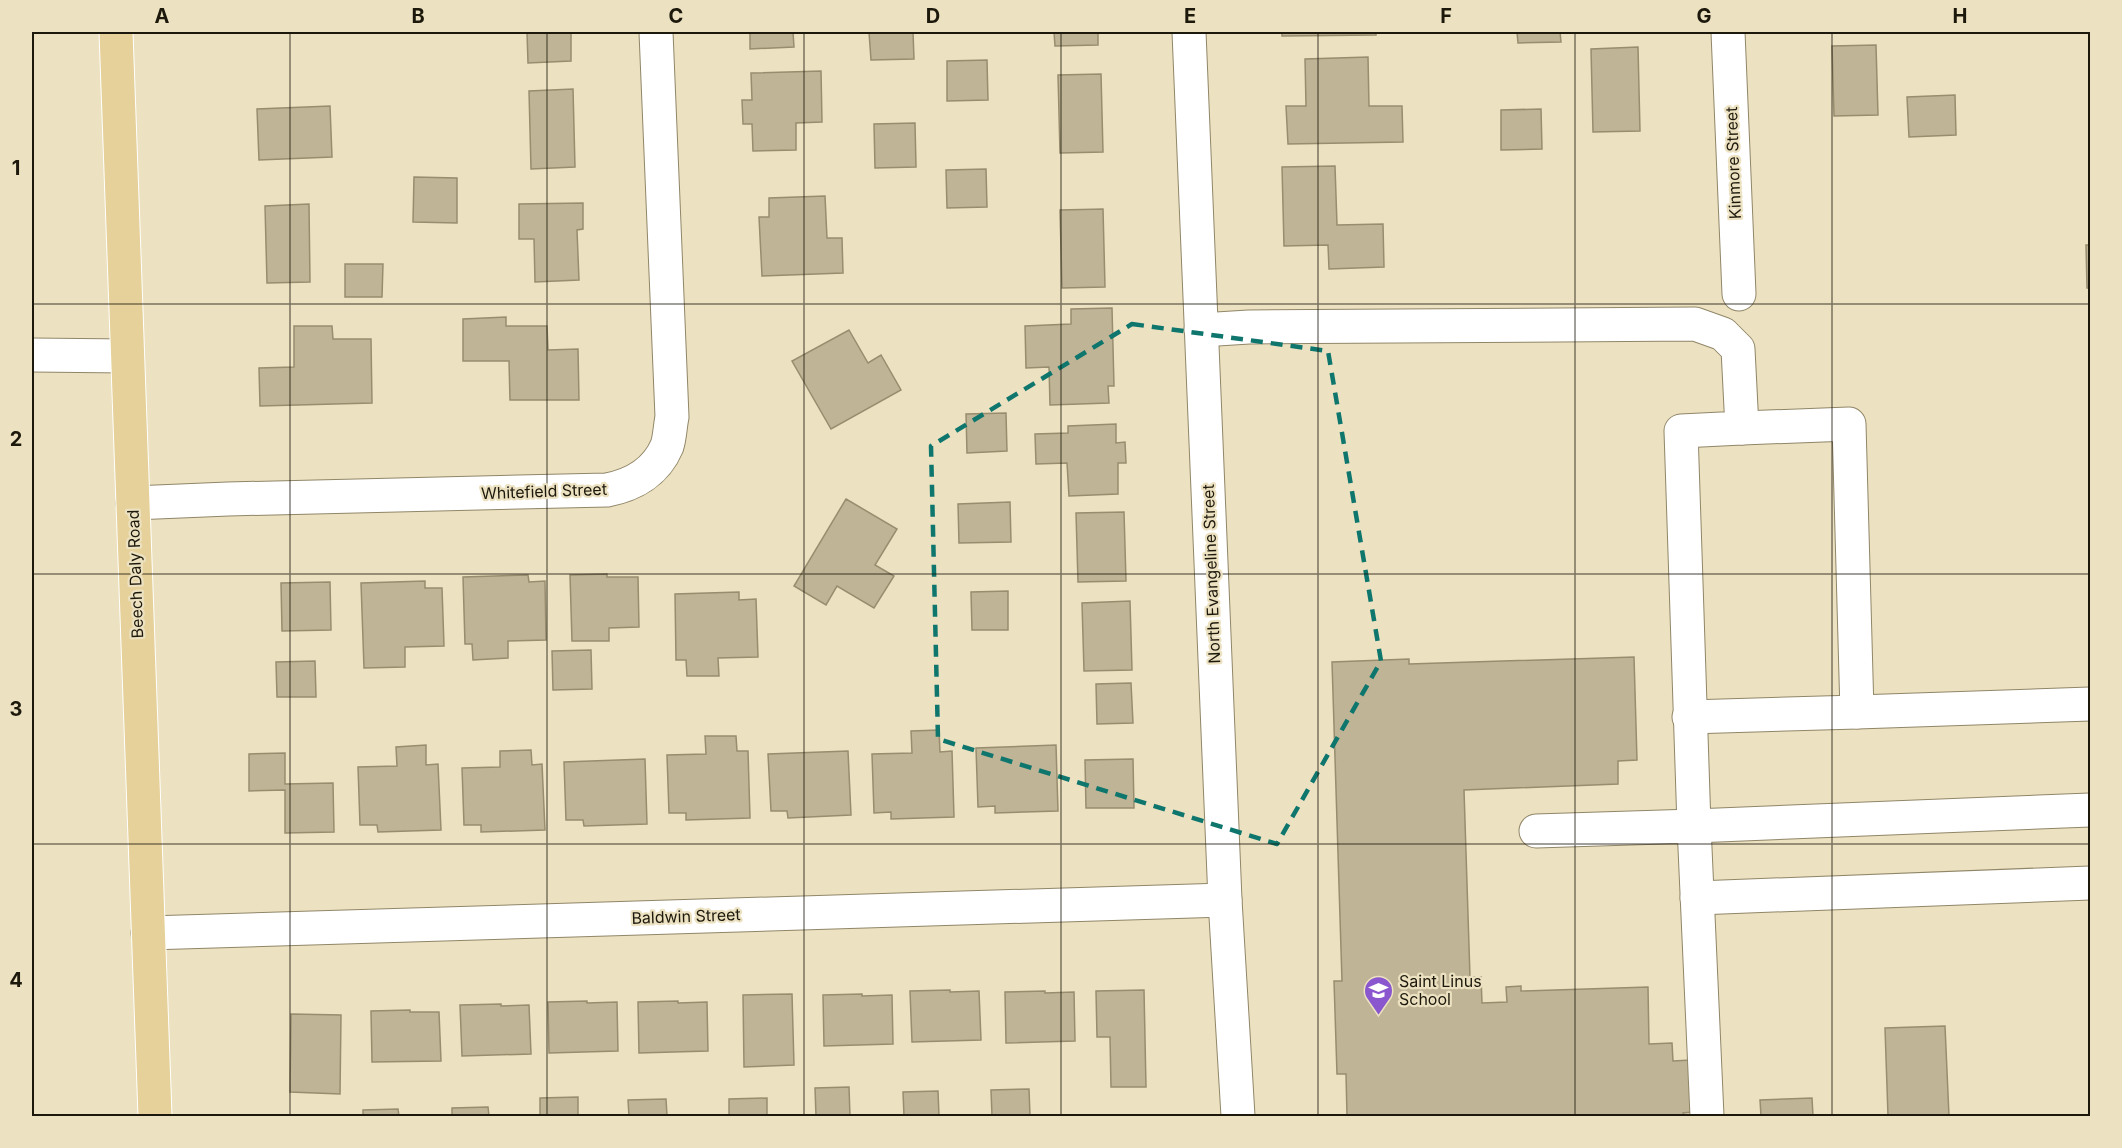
<svg xmlns="http://www.w3.org/2000/svg" width="2122" height="1148" font-family="Inter,sans-serif">
<style>
.building{fill:#bfb495;stroke:#988d6f;stroke-width:1.5}
.lines{fill:none;stroke-linecap:round;stroke-linejoin:round}
.minor-casing{stroke:#908668;stroke-width:35}
.major-casing{stroke:#fff;stroke-width:35}
.minor{stroke:#fff;stroke-width:33}
.major{stroke:#e5d199;stroke-width:33}
.marked{fill:none;stroke:#0f766e;stroke-width:4.5;stroke-dasharray:12 8;stroke-linejoin:round}
.grid{fill:none;stroke:#1c180c;stroke-width:1.5;stroke-opacity:0.55}
.labels{text-anchor:middle;dominant-baseline:central;stroke-width:4.5;stroke-linejoin:round;paint-order:stroke}
.street-label{font-size:16px;fill:#1c180c;stroke:#ece1c0}
.poi-label{font-size:16px;fill:#1c180c;stroke:#ece1c0;text-anchor:start}
.neatline{fill:none;stroke:#1c180c;stroke-width:2}
.grid-label{font-size:20px;text-anchor:middle;font-weight:bold;fill:#1c180c}
</style>
<rect width="100%" height="100%" fill="#ece1c0"/>
<g class="building">
<path d="M527,32h44v29l-43,2z"/>
<path d="M750,32h43l1,15 -44,2z"/>
<path d="M869,32h44l1,27 -43,1z"/>
<path d="M1054,32h44v13l-43,1z"/>
<path d="M1282,32h94v3l-94,1z"/>
<path d="M1517,32h43l1,10 -43,1z"/>
<path d="M1876,45l2,70 -44,1 -2,-70z"/>
<path d="M1638,47l2,84 -47,1 -2,-83z"/>
<path d="M1368,57l1,49h33l1,36 -115,2 -2,-38h20l-1,-47z"/>
<path d="M987,60l1,40 -41,1v-40z"/>
<path d="M821,71l1,51 -26,1v27l-43,1 -1,-27h-9l-1,-24h10l-1,-27z"/>
<path d="M1101,74l2,78 -43,1 -2,-78z"/>
<path d="M573,89l2,78 -44,2 -2,-78z"/>
<path d="M1955,95l1,40 -47,2 -2,-40z"/>
<path d="M330,106l2,51 -73,3 -2,-51z"/>
<path d="M1541,109l1,40 -41,1v-40z"/>
<path d="M915,123l1,44 -41,1 -1,-44z"/>
<path d="M1335,166l2,59 46,-1 1,43 -55,2 -1,-24 -44,1 -2,-79z"/>
<path d="M986,169l1,38 -40,1 -1,-38z"/>
<path d="M414,177l43,1v45l-44,-1z"/>
<path d="M825,196l2,42h15l1,35 -81,3 -3,-59h10v-19z"/>
<path d="M583,203v26l-6,1 2,50 -44,2 -1,-43h-15v-35z"/>
<path d="M309,204l1,78 -43,1 -2,-77z"/>
<path d="M1103,209l2,78 -43,1 -2,-78z"/>
<path d="M2086,245h4v43h-3z"/>
<path d="M345,264h38l-1,33h-37z"/>
<path d="M1112,308l2,78h-6l1,17 -59,2 -1,-38 -23,1 -1,-42 46,-2v-15z"/>
<path d="M506,317v9h41l1,24 30,-1 1,51h-69l-1,-39h-46v-42z"/>
<path d="M294,326h38l1,13h38l1,64 -112,3 -1,-38 35,-1z"/>
<path d="M849,330l19,33 13,-8 20,35 -70,39 -39,-68z"/>
<path d="M1006,413l1,38 -40,2 -1,-39z"/>
<path d="M1116,424v19l9,-1 1,21h-8v31l-49,2 -2,-33 -31,1 -1,-30 33,-1v-7z"/>
<path d="M846,499l51,30 -22,36 19,11 -20,32 -37,-22 -11,19 -32,-19z"/>
<path d="M1010,502l1,40 -52,1 -1,-39z"/>
<path d="M1124,512l2,69 -48,1 -2,-69z"/>
<path d="M607,574v3h31l1,50 -30,1v13h-37l-2,-66z"/>
<path d="M528,575l1,7 16,-1 1,59 -38,1v17l-35,2 -1,-16h-7l-2,-67z"/>
<path d="M425,581v7h17l2,58 -39,1v20l-41,1 -3,-85z"/>
<path d="M330,582l1,48 -49,1 -1,-48z"/>
<path d="M1008,591v39h-36l-1,-38z"/>
<path d="M739,592v8l17,-1 2,58 -40,1 1,18h-32l-1,-16h-10l-1,-66z"/>
<path d="M1130,601l2,69 -48,1 -2,-68z"/>
<path d="M591,650l1,39 -39,1 -1,-39z"/>
<path d="M1634,657l3,103 -19,1v23l-154,6 6,187h11l1,26 25,-1 -1,-15 15,-1v5l127,-4 1,57 23,-1 1,18 18,-1 2,52 -10,1 1,3h-337l-1,-42h-9l-3,-93h8l-10,-319 77,-3v5z"/>
<path d="M315,661l1,36h-39l-1,-35z"/>
<path d="M1131,683l2,40 -36,1 -1,-40z"/>
<path d="M939,730l1,22 12,-1 2,66 -63,2v-7l-17,1 -2,-59 40,-1 -1,-22z"/>
<path d="M705,736h31l1,15h11l2,67 -64,2v-7h-17l-2,-58 39,-1z"/>
<path d="M426,745v20l12,-1 3,66 -63,2 -1,-7h-17l-2,-58 39,-1 -1,-19z"/>
<path d="M1056,745l2,66 -63,2v-7l-17,1 -2,-59z"/>
<path d="M531,750l1,15 10,-1 3,66 -64,2v-7h-17l-2,-57 38,-1v-16z"/>
<path d="M848,751l3,64 -63,3 -1,-7h-16l-3,-57z"/>
<path d="M285,753v31l48,-1 1,49 -49,1v-43l-36,1v-37z"/>
<path d="M645,759l2,65 -63,2 -1,-6h-17l-2,-58z"/>
<path d="M1133,759l1,49h-48l-1,-48z"/>
<path d="M950,990v2l29,-1 2,49 -69,2 -2,-51z"/>
<path d="M1144,990l2,97h-35l-1,-50h-13l-1,-46z"/>
<path d="M1045,991v2l29,-1 1,49 -69,2 -1,-51z"/>
<path d="M792,994l2,71 -50,2 -1,-72z"/>
<path d="M862,994v2l30,-1 1,49 -69,2 -1,-51z"/>
<path d="M587,1001v2l30,-1 1,49 -69,2 -1,-51z"/>
<path d="M678,1001v2l29,-1 1,49 -69,2 -1,-51z"/>
<path d="M501,1004v2l28,-1 2,49 -69,2 -2,-51z"/>
<path d="M410,1010v2h29l2,49 -69,1 -1,-51z"/>
<path d="M291,1014l50,1 -1,79 -50,-2z"/>
<path d="M1945,1026l4,90h-61l-3,-88z"/>
<path d="M849,1087l1,29h-34l-1,-28z"/>
<path d="M1029,1089l1,27h-38l-1,-26z"/>
<path d="M938,1091l1,25h-35l-1,-24z"/>
<path d="M578,1097v19h-38v-18z"/>
<path d="M767,1098v18h-38v-17z"/>
<path d="M1812,1098l1,18h-52l-1,-16z"/>
<path d="M666,1099l1,17h-38l-1,-16z"/>
<path d="M488,1107l1,9h-37v-8z"/>
<path d="M398,1109l1,7h-36v-6z"/>
</g>
<g class="lines">
<defs>
<g id="minor">
<path d="M1189,32l36,868 13,216"/>
<path d="M1728,32l11,262"/>
<path d="M1201,330l48,-3 446,-3 28,10 15,15 4,79 -61,3 13,395 396,-16"/>
<path d="M32,355l95,1"/>
<path d="M1742,428l107,-4 8,288 233,-8"/>
<path d="M133,503l95,-4 379,-9c26,-5 49,-18 60,-44 3,-9 3,-20 5,-29l-16,-385"/>
<path d="M1689,717l168,-5"/>
<path d="M1536,831l158,-5 13,290"/>
<path d="M1697,898l393,-15"/>
<path d="M148,933l1077,-33"/>
</g>
<path id="major" d="M116,32l39,1084"/>
</defs>
<use href="#minor" class="minor-casing"/>
<use href="#major" class="major-casing"/>
<use href="#minor" class="minor"/>
<use href="#major" class="major"/>
</g>
<path class="marked" d="M1132,324l196,27 53,310 -104,183 -339,-105 -7,-293z"/>
<path class="grid" d="M290,32v1084M547,32v1084M804,32v1084M1061,32v1084M1318,32v1084M1575,32v1084M1832,32v1084M32,304h2058M32,574h2058M32,844h2058"/>
<defs>
<symbol id="school-pin" viewBox="-11 -11 22 30"><path d="M0 17L-7.5 6A9.5 9.5 0 1 1 7.5 6Z" fill="#8b57cf" stroke="#ece1c0"/><path d="M0-5L7-2L0 1L-7-2ZM-4 1L0 2.5L4 1V4Q0 6-4 4Z" fill="#fff"/></symbol>
</defs>
<g fill-rule="evenodd">
<use href="#school-pin" x="1362" y="974" width="33" height="45"/>
</g>
<g class="labels">
<g class="street-label">
<text transform="translate(1733 163) rotate(-92)">Kinmore Street</text>
<text transform="translate(544 491) rotate(-2)">Whitefield Street</text>
<text transform="translate(135 574) rotate(-92)">Beech Daly Road</text>
<text transform="translate(1211 574) rotate(-92)">North Evangeline Street</text>
<text transform="translate(686 916) rotate(-2)">Baldwin Street</text>
</g>
<g class="poi-label">
<text x="1399" y="981">Saint Linus<tspan x="1399" dy="18">School</tspan></text>
</g>
</g>
<rect width="2122" height="1148" fill="none" stroke="#ece1c0" stroke-width="66"/>
<rect x="33" y="33" width="2056" height="1082" class="neatline"/>
<g class="grid-label">
<text x="162" y="23">A</text>
<text x="418" y="23">B</text>
<text x="676" y="23">C</text>
<text x="933" y="23">D</text>
<text x="1190" y="23">E</text>
<text x="1446" y="23">F</text>
<text x="1704" y="23">G</text>
<text x="1960" y="23">H</text>
<text x="16" y="175">1</text>
<text x="16" y="446">2</text>
<text x="16" y="716">3</text>
<text x="16" y="987">4</text>
</g>
</svg>
